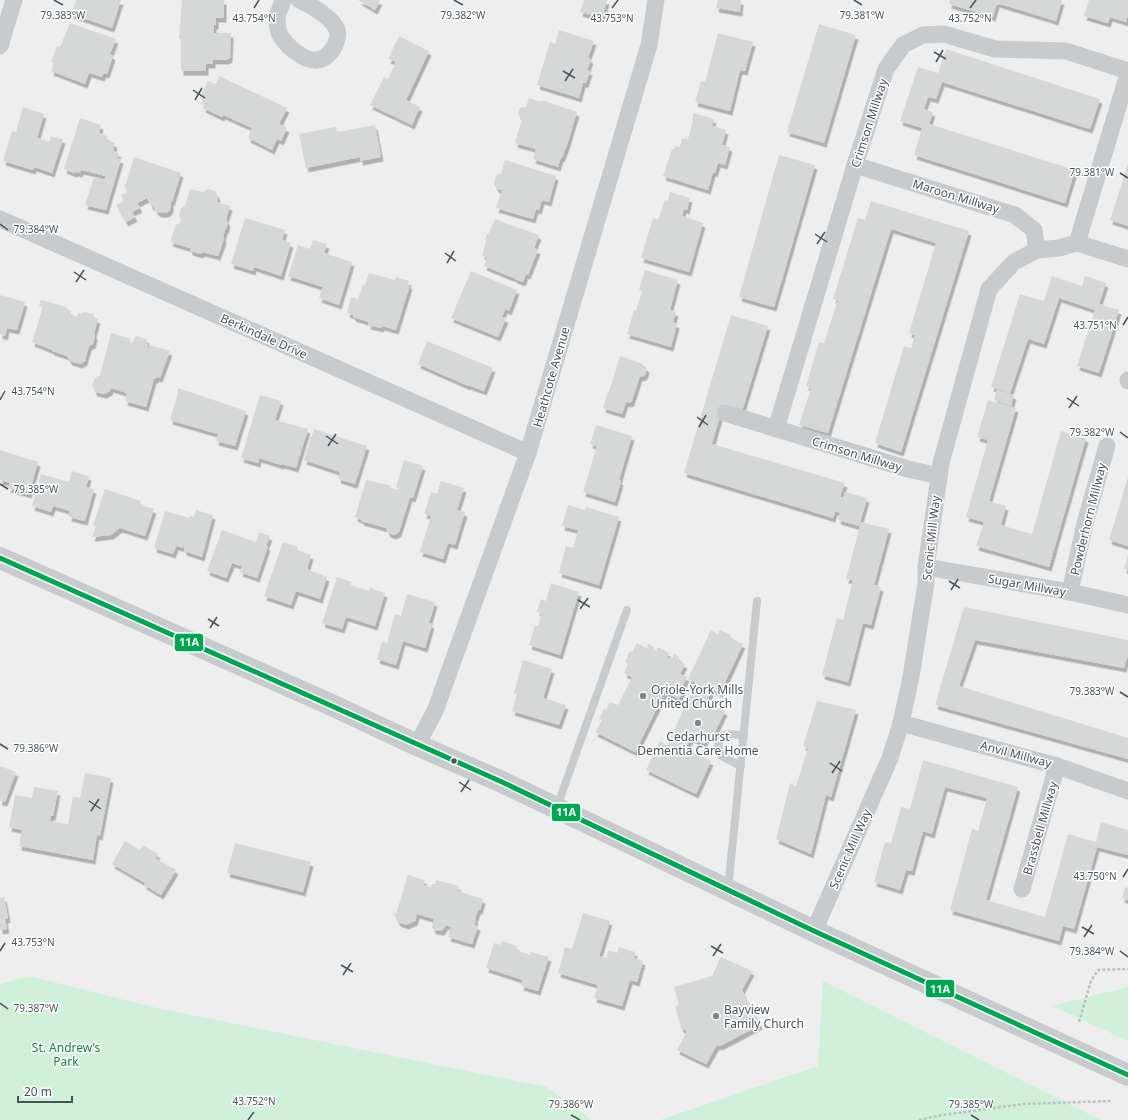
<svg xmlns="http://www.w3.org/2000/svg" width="1128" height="1120" font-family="'Noto Sans',sans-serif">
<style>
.green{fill:#d1f0da}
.building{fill:#d6d7d7;filter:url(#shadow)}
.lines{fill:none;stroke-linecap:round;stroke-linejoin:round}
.path{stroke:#b6c3be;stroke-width:2.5;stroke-dasharray:3 2;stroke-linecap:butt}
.service{stroke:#c8cbcd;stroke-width:8}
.minor{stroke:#c8cbcd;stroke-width:17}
.secondary{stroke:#c8cbce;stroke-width:22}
.bus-1-casing{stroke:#fff;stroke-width:8}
.bus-1{stroke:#00a651;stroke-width:5}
.ticks{fill:none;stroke:#45535b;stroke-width:1.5}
.poi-dot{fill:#80898e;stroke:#fff;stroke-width:1.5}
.bus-dot{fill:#45535b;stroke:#fff;stroke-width:1.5}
.labels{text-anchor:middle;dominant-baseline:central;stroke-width:3;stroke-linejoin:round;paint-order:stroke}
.street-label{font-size:12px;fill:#45535b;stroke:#fff}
.poi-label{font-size:12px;fill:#45535b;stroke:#fff;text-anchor:start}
.park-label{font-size:12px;fill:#128040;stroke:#fff}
.ticks-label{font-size:10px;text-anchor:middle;fill:#45535b;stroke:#fff;stroke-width:3;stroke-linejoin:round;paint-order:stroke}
.line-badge{stroke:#fff;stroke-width:1.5}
.badge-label{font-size:11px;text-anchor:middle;font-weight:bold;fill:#fff}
</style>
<defs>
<filter id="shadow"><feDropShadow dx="2.5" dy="4.5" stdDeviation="0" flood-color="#0004"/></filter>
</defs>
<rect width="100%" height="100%" fill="#efeeee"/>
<g class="green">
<path d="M29,976l128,32 390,79 45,33h-592v-136z"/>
<path d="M823,981l268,134 11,5h-442l158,-54z"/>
<path d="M1128,987v54l-76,-35z"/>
</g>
<g class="building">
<path d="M76,0h45l-9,28 -41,-14z"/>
<path d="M182,0h42v18h-8v7h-2v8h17l-1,25 -4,2h-13v4h-7v7h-25v-32h-2z"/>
<path d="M358,0h22l-5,10z"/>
<path d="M584,0h23l-5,18 -22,-6z"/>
<path d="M718,0h23l-1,12 -24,-4z"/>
<path d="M950,0h112l-6,21 -59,-18 -4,14 -44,-13z"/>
<path d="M1089,0h39v14l-2,8 -16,-5 -2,6 -24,-7z"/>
<path d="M70,23l46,16 -6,15 3,2 -6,18 -3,-1 -2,4 -13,-4 -4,11 -34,-13 3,-8 -3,-1 6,-16 3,1z"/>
<path d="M819,24l37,11 -32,108 -37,-11z"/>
<path d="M559,30l35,11 -6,17 3,1 -4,11 3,1 -4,12h-3l-4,15 -42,-13 13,-43 5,2z"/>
<path d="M718,33l35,9 -8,29 -5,-1 -10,41 -35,-9 6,-21 4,1z"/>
<path d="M399,36l30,15 -23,49 14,7 -8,18 -42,-20 14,-28 4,2 8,-17 -8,-3z"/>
<path d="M946,49l154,50 -10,30 -148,-47 -6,17 -8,-2 -4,12 9,3 -4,12 146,46 -10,33 -151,-48 8,-27 -22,-7 18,-54 20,6z"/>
<path d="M219,76l68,32 -8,16 8,4 -6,13 -4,-2 -5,11 -24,-12 4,-10 -29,-13 -1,2 -19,-9 1,-3 -3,-1 2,-4 -3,-2 8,-17 8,3z"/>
<path d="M529,98l12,4v-2l36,12 -9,30 -6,16 -1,-1 -3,10 -25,-8 3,-10 -21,-6 7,-24 -4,-5 2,-6 6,-1z"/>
<path d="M23,107l21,7 -7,24 12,4 2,-6 12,3 -11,34 -18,-6 -1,3 -30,-9 9,-30 4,1z"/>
<path d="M694,113l20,6 -2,7 14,4 -4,15 8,2 -5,18 -7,-2 -3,10 -2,-1 -5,18 -45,-14 9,-27h2l1,-3 5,1 2,-9 6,1 5,-19h-1z"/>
<path d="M80,118l21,7 -2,8 8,3 -1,4 9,3 -2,8 6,2 -2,5 4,1 -15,51 -21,-5 9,-28 10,3 2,-4 -25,-6 -1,3 -4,-1 -2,1 -10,-4z"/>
<path d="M375,125l6,32 -21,4v-4l-54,11 -7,-34 37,-7 1,5z"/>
<path d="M779,155l36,10 -41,142 -35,-10z"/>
<path d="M134,157l47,16 -9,29 -1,-1v7l-2,3 -3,2h-7l-3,-2 -3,-5 -3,-1v-2l-3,-5 -10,5 3,5 -8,4 3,5 -9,5 -10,-17 8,-4 -3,-6 7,-3 -4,-7 2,-1z"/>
<path d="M505,160l51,16 -7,26 -7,-2 -3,10 -3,-1 -3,10 -37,-11 6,-18 -5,-1 -3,-5 2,-8 5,-3z"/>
<path d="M1128,164v62l-18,-6z"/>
<path d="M190,189l13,3 5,-3 7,2 3,6 -1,5 13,4 -4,13 2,4 -2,6 -1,1 -2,7 1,2 -6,17 -16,-4 -1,2 -11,-3v-3l-20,-6 6,-17 4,-2 1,-4 -2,-3 2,-8 4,-2z"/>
<path d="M670,192l20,6 -3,12 -3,-1 -2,7 21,7 -14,49 -48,-14 12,-40 5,2 7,-20 3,1z"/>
<path d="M871,201l98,30 -68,221 -26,-9 29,-97 7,2 4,-13 -6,-2 27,-90 -45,-14 -63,204 -29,-8 12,-37 -5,-2 13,-44 5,1 14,-43 -5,-1 25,-81 7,2z"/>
<path d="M245,218l40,12 -3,10 9,3 -10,33 -27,-9 -1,4 -22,-7z"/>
<path d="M495,219l44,16 -5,13 4,2 -10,25 -2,-1 -3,8 -8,-3v-1l-4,-1 -27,-11 3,-9 -5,-2 4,-13 -1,-2 2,-6 2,-1z"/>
<path d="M313,240l14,4 -3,9 28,9 -13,43 -20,-7 4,-11 -35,-11 10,-31 12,4z"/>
<path d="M645,270l33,10 -8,30 6,2 -3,10 4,2 -6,23 -44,-13 7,-24h2l6,-19 -3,-1z"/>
<path d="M471,271l46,19 -8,21 -4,-2 -3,8 4,1 -8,19 -47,-19z"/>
<path d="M369,273l26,7 1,-3 13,4 -1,3 2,1 -14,45 -14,-4 -1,2 -13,-3 1,-3 -16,-5v-2l-6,-2 4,-16 7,2 5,-15 2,1z"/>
<path d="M1052,276l30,10 3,-10 21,7 -7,21 20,6 -20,63 -22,-7 18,-56 -36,-12 -15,46 -16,-5 -18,54 -19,-6 29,-93 24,7z"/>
<path d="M0,295l25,7 -8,28 -10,-2 -2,8 -5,-2z"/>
<path d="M41,300l25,7 2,3 3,1 -1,4 7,2 1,-4 3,1 4,-2 8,2 2,4 3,1 -4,14 1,3 -2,8 -4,2 -4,15 -5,3 -10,-3 -3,-5 -15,-5v-1l-20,-8 11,-35 -4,-1z"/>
<path d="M731,315l37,11 -26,85 -19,-5 -11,38 133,39 -5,14 3,1 2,-6 22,6 -8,28 -21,-6 2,-7 -5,-2 -2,7 -149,-45z"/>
<path d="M111,333l20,6 -1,3 2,1 4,-7 11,3 -1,5h2l-1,4h2l1,-3 20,6 -10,27 -4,-1v2h-2l-8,28 -21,-6 2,-8 -16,-5 -1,3 -6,3 -9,-2 -3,-7 3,-7 5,-3z"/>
<path d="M427,341l66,27 -9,23 -16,-6v1l-50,-22z"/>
<path d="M620,356l23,8v2h2l2,3 -2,6 -3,2 -2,-1 -8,25 -2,2 -4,-1 -4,12 -19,-6 5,-17 1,1z"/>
<path d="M178,388l68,23 -11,35 -19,-5 2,-7 -48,-14 8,-27 -1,-1z"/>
<path d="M997,390l17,5 -3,11 -17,-6z"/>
<path d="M260,395l21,6 -6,19 33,9 -12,39 -14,-4 -1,1 -22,-7 -1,5 -17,-5z"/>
<path d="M988,400l28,8 -27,93 17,5 -5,19 31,9 29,-103 25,7 -37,129 -73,-21 8,-24 -18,-5 22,-77 -11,-3z"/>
<path d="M596,425l36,11 -13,44 2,1 -6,21 -32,-10 14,-46 -7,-2z"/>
<path d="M314,429l53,17 -12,38 -17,-5 2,-7 -36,-12z"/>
<path d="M0,450l38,12 -9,32 -21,-6 2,-5 -10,-3z"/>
<path d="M404,460l19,6 -10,32 -3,-1 -11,35 -5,3 -6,-2 -2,-5 -25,-7 1,-1 -7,-3 11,-37 25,6 -1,2 8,2 1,-2 -3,-1z"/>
<path d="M72,471l17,5 -3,11 8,2 -9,32 -16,-4 1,-6 -17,-5 -2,6 -19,-6 9,-32 28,8z"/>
<path d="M1128,477v69l-19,-6z"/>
<path d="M441,481l23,7 -7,22 8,2 -10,33 -7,-2 -5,16 -23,-7 11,-36 -7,-2 7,-22 6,2z"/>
<path d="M105,489l36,12 -1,4 14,4 -9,27 -25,-8 -9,7 -19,2 4,-11 -3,-1z"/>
<path d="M568,505l17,5 1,-3 33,10 -20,68 -40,-12 7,-27 7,2 5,-18 -16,-4z"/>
<path d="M196,510l17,5 -11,42 -18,-6v-3l-8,-2 -3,8 -19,-6 11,-37 24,7 1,-2 4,1z"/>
<path d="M861,522l28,7 -15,56 7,2 -10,38 -8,-2 -15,59 -26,-7 15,-57 6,2 10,-40 -7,-1z"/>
<path d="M222,530l34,12 3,-10 11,4 -4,10h2l-11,32 -17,-6 2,-6 -10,-3 -6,15 -19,-7z"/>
<path d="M283,542l15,5 -1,3 14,5 -4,14 20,8 -7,22 -24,-8 -5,14 -27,-9z"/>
<path d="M1128,555v15l-4,-1z"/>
<path d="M337,577l15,5 -2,3 19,6 1,-3 15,5 -10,33 -29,-9 -4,12 -20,-6z"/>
<path d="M551,583l28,9 -19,63 -31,-10 6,-20 3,1 4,-13 -5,-1 4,-13 5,2z"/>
<path d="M407,594l28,8 -6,21 3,1 -7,24 -22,-7 -7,24 -19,-6 5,-17 5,1 8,-29 6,2z"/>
<path d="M964,607l164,33v15l-4,13 -149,-28 -16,46 169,52v21l-193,-54z"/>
<path d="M711,630l7,4 2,-4 11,5 -1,3 13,6 -23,49 -8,-3 -6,13 19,8 -13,27 -5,-2 -3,8 -13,-6 -6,11 26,12 -15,33 -50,-24 14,-29 7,4 29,-62 -8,-4z"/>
<path d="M637,643l10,5 1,-4 6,3 -1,3 3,2 2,-5 11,6 -2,4 5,2 2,-5 5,3 -1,4 7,3 -5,10 7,3 -5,10 2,1 -5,11 -14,-7 -30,60 -40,-20 7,-12 -3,-1 5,-10 2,1 4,-8 8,3 14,-28 -8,-4 4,-9 -3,-2 5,-11 2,1z"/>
<path d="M523,660l29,9 -9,29 23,7 -7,20 -47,-14 5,-17 -3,-1z"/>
<path d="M817,701l39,9 -25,87 -5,-2 -15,59 -35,-15 14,-56 6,3 12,-38 -5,-2z"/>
<path d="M923,760l95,27 -32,113 59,17 23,-83 28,8 5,-20 27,8v25l-31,-8 -23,82 -11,-3 -4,15 -109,-31 22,-81 6,2 9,-33 -42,-11 -13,47 -9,-3 -11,40 -6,-1 -6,20 -26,-8 11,-40 6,1 10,-36 9,2z"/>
<path d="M0,766l16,6 -11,30 -5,-1z"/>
<path d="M85,773l26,5 -11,58 -3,-1 -4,25 -74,-14 3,-16 -13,-3 6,-32 17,3 2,-11 24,4 -5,25h-2l-1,5 18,3 5,-27 7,1z"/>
<path d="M125,841l15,9 3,-5 15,9 -3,4 21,12 -15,25 -17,-10 1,-2 -33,-19z"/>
<path d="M235,843l76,19 -8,30 -76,-19z"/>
<path d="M408,875l17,5 -2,5 8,2 1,-3h3l1,-4 8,2 15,4 -2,5 26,8 -3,11h-2l-3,9 1,1 -2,5 4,1 -6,18 -24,-7 3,-10 -5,-2 -4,6 -8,-1 -2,-3 2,-8 -17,-5 -2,7 -9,4 -8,-3 -5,-10 3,2z"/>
<path d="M1125,887l3,1v12l-6,-2z"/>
<path d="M4,897l4,21 -3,1 2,10 -7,1v-32z"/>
<path d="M583,913l27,8 -11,35 7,2 3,-8 8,3 2,-6 16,5 -1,6 9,3 -6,21 -7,-2 -8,26 -28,-8 4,-13 -40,-12 7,-26 7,2z"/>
<path d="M502,941l15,5 -1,4 14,5 1,-3 18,5 -11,34 -17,-5 2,-6 -37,-12 8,-25 6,2z"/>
<path d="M721,957l31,14 -10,19 18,35 -40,21 -3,-1 -11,19 -29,-14 10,-19 -6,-3 -6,-22 4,-1 -5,-18 38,-11z"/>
</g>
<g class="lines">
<g class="path">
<path d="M1079,1022l12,-41 7,-11 30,-1"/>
<path d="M919,1120l23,-5 82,-11 87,-3"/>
</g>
<g class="service">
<path d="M741,766l-20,-10 -3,-10 3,-10 7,-2 16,1"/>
<path d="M557,807l70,-197"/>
<path d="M728,889l29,-288"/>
</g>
<g class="minor">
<path d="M283,0c-1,5 -5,12 -6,17 0,4 1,12 2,16 5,11 25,29 38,27 8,-1 13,-6 17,-13 2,-4 5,-12 3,-17 -4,-12 -26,-25 -38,-30"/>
<path d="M0,46l14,-46"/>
<path d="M855,165l160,50 19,15 3,20"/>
<path d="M0,219l528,234"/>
<path d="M1077,243l51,-169"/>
<path d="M1128,381v-1"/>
<path d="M725,413l183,56 31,7"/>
<path d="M776,429l79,-264 31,-96 17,-24 20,-10 21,-1 51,15 71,2 62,20"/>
<path d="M926,567l144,25 58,13"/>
<path d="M1070,592l15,-69 22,-77"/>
<path d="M901,723l156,43 71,25"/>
<path d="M417,745l18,-34 93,-258 121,-408 7,-45"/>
<path d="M1022,889l35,-123"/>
<path d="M814,931l76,-173 11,-35 10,-46 15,-94v-16l15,-104 48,-174 25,-27 23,-12 22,-2 18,-5 51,16"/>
</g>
<path class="secondary" d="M0,558l325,144 92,43 85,37 312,149 314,144"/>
<defs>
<path id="bus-1" d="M0,558l502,224 312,149 314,144"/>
</defs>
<use href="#bus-1" class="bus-1-casing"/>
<use href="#bus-1" class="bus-1"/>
</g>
<path class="ticks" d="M54,0l9,5M454,0l9,5M854,0l8,5M254,8l5,-8M612,8l6,-8M970,8l6,-8M934,52l12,7M936,62l7,-12M563,71l12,7M565,81l8,-12M193,90l12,8M195,100l7,-12M1120,173l8,5M0,224l8,6M815,234l12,8M817,244l8,-12M445,253l11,8M447,263l7,-12M74,272l12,8M76,282l8,-12M1123,325l5,-8M1067,398l12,8M0,400l5,-9M1069,408l8,-12M697,417l11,8M699,427l7,-12M1120,432l8,6M326,436l12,8M328,446l8,-12M0,484l8,5M949,581l11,7M951,590l7,-11M578,600l12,7M580,609l8,-11M208,619l11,7M210,628l7,-11M1120,692l8,5M0,744l8,5M830,763l12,8M832,773l8,-12M459,782l12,8M461,792l8,-12M89,801l12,8M91,811l8,-12M1123,877l5,-8M1082,927l12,7M1084,937l8,-12M711,946l12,7M0,951l5,-8M1120,951l8,6M713,956l8,-12M341,965l12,7M343,975l8,-12M0,1003l8,6M571,1115l9,5M971,1115l8,5M248,1120l6,-8"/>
<g class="poi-dot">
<circle cx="643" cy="696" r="4"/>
<circle cx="698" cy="723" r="4"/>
<circle cx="716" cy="1016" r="4"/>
</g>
<circle class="bus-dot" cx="454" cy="761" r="3.5"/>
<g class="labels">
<g class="street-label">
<text transform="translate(869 123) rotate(-72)">Crimson Millway</text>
<text transform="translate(956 196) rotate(17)">Maroon Millway</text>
<text transform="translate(264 336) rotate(24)">Berkindale Drive</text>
<text transform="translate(551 377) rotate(-74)">Heathcote Avenue</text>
<text transform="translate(857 454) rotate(17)">Crimson Millway</text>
<text transform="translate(1088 519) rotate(-76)">Powderhorn Millway</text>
<text transform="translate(931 538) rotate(-84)">Scenic Mill Way</text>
<text transform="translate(1027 585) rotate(10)">Sugar Millway</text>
<text transform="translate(1016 754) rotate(15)">Anvil Millway</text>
<text transform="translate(1040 828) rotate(-74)">Brassbell Millway</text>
<text transform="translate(850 849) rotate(-66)">Scenic Mill Way</text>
</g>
<g class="poi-label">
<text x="651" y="689">Oriole-York Mills<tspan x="651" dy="14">United Church</tspan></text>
<text x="698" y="736" text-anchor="middle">Cedarhurst<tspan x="698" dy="14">Dementia Care Home</tspan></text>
<text x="724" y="1009">Bayview<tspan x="724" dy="14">Family Church</tspan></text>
</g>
<g class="park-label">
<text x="66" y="1047">St. Andrew’s<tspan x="66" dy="14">Park</tspan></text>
</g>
</g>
<g class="ticks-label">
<text x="63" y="19">79.383°W</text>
<text x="463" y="19">79.382°W</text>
<text x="862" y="19">79.381°W</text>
<text x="254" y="22">43.754°N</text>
<text x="612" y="22">43.753°N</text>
<text x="970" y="22">43.752°N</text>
<text x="1092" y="176">79.381°W</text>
<text x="36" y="233">79.384°W</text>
<text x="1095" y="329">43.751°N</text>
<text x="33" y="395">43.754°N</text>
<text x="1092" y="436">79.382°W</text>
<text x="36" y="493">79.385°W</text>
<text x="1092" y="695">79.383°W</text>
<text x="36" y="752">79.386°W</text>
<text x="1095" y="880">43.750°N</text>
<text x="33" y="946">43.753°N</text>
<text x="1092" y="955">79.384°W</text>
<text x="36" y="1012">79.387°W</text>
<text x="254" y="1105">43.752°N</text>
<text x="571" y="1108">79.386°W</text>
<text x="971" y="1108">79.385°W</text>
</g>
<g class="line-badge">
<rect x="174" y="633" width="30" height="19" rx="4" fill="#00a651"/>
<rect x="551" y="803" width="30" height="19" rx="4" fill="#00a651"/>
<rect x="925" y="979" width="30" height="19" rx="4" fill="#00a651"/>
</g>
<g class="badge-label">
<text x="189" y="646">11A</text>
<text x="566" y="816">11A</text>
<text x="940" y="993">11A</text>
</g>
<path d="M18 1096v6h54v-6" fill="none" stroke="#45535b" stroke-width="2"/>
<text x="24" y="1096" font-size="12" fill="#45535b" stroke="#ffffff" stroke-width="3" paint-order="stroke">20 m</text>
</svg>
